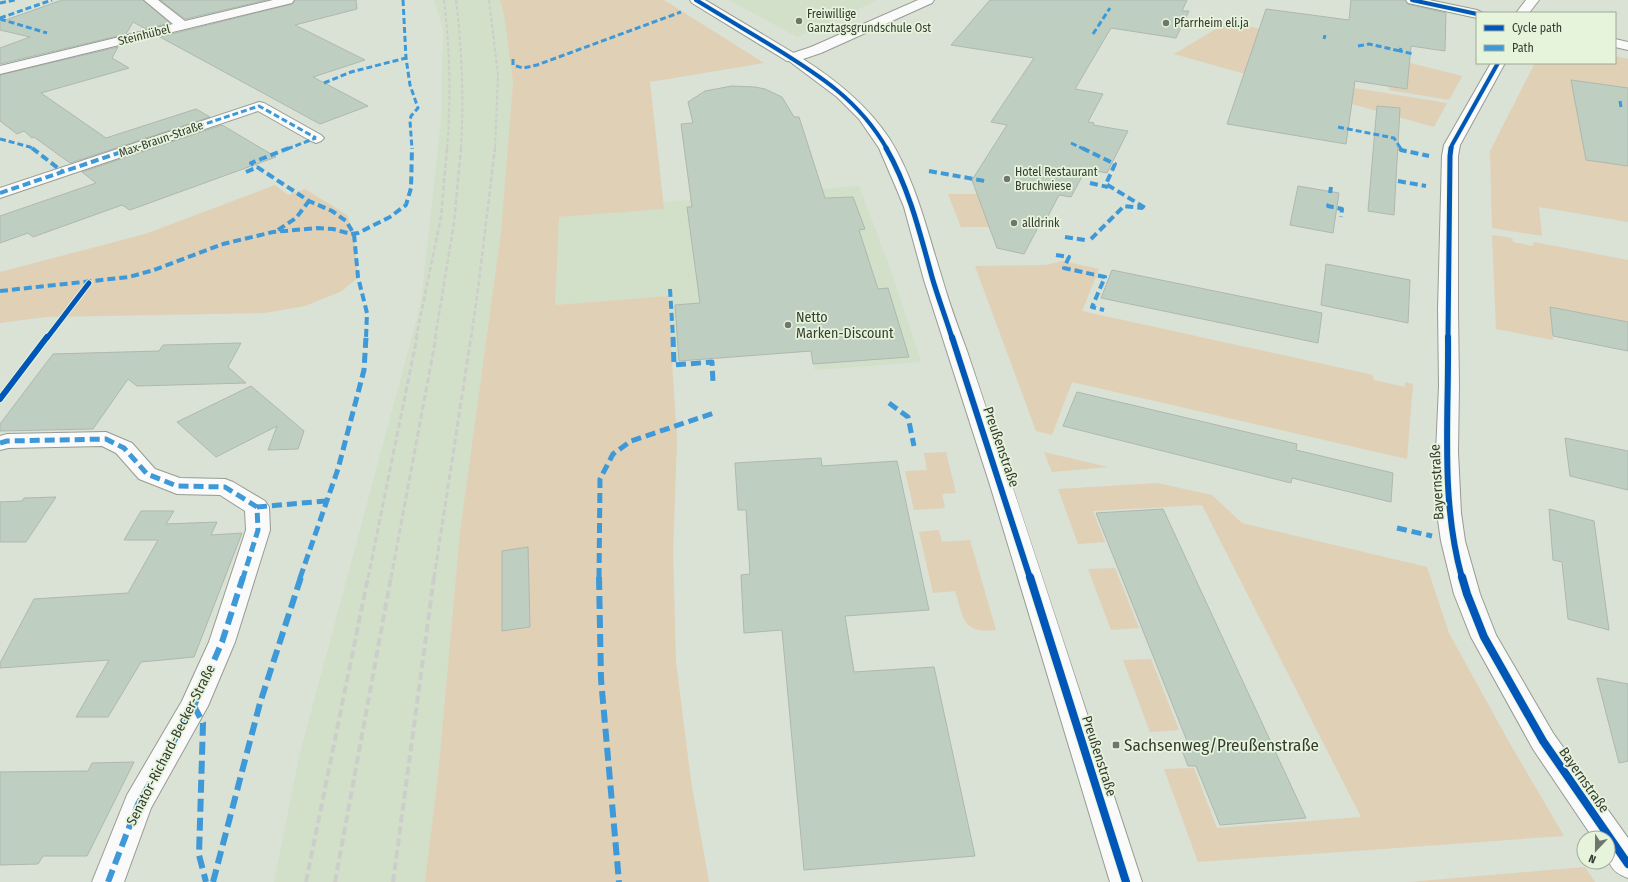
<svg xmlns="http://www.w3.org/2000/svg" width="1628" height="882" font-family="'Fira Sans Condensed',sans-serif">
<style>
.built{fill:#d2dfc9}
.green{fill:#dfd0b6}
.building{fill:#becfc2;stroke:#afb7af}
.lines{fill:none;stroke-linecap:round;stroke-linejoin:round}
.street-casing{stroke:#979c93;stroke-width:2}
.secondary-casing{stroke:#979c93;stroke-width:2}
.street{fill:#f9faf9;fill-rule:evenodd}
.secondary{fill:#f9faf9;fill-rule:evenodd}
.rail-far3{stroke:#cccecb;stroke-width:2;stroke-dasharray:4 2;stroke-linecap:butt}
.rail-far2{stroke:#cccecb;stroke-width:2.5;stroke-dasharray:5 2.5;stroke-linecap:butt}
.rail-far1{stroke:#cccecb;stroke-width:3;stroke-dasharray:6 3;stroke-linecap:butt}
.rail{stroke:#cccecb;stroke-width:4;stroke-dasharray:8 4;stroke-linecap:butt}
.quiet-far3{stroke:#3e99d8;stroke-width:3;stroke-dasharray:6 3;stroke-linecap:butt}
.quiet-far2{stroke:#3e99d8;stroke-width:4;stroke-dasharray:8 4;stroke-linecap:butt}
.quiet-far1{stroke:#3e99d8;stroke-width:5;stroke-dasharray:10 5;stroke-linecap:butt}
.quiet{stroke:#3e99d8;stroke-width:6;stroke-dasharray:13 6;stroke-linecap:butt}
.cycleway-far3-casing{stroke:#e7f4dc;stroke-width:5.5}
.cycleway-far2-casing{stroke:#e7f4dc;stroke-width:7}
.cycleway-far1-casing{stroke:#e7f4dc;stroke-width:8}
.cycleway-casing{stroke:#e7f4dc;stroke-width:10}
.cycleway-far3{stroke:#0057b8;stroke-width:4}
.cycleway-far2{stroke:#0057b8;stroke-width:5}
.cycleway-far1{stroke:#0057b8;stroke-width:6}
.cycleway{stroke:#0057b8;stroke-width:8}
.poi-dot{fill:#6f766b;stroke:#e7f4dc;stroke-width:1.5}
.labels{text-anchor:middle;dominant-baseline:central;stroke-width:3.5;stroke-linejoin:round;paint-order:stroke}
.far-poi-label{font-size:12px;fill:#363c32;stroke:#e7f4dc;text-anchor:start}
.far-street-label{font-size:12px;fill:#363c32;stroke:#e7f4dc}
.poi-label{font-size:14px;fill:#363c32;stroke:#e7f4dc;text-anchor:start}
.street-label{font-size:14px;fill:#363c32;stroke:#e7f4dc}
.near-poi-label{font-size:17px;fill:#363c32;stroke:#e7f4dc;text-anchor:start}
</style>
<rect width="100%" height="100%" fill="#dae1d5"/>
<g class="built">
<path d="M434,0h66l4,15 9,67 -12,150 -41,300 -22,244 -13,106h-151l26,-129 121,-450 20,-182 2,-93z"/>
<path d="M729,0h149l-81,37z"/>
<path d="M859,186l29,77 33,99 -106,8 -4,-19 -139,10 -4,-65 -114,9 5,-88 105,-8 -1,-7z"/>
</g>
<g class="green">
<path d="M500,0h164l100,63 -114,19 14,127 -105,8 -4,88 113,-9 9,145 -4,111 3,110 15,119 18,101h-284l13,-106 22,-244 41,-300 12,-150 -9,-67z"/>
<path d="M1228,22l94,19 140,35 -13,24 -60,-10v-4l18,3 1,-14 -148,-2 187,30 -13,24 -260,-73z"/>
<path d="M1615,56l13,3v163l-89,-15 3,29 -50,-8 -2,-77 45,-88h80z"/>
<path d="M275,185l13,10 17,-6 42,26 7,19 4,43 -16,14 -37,15 -40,7 -219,4 -46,6v-51l145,-38z"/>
<path d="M948,194h29l13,33h-29z"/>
<path d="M1492,235l20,3 1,4 20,4 1,-4 94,18v62l-78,-15 3,33 -57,-11z"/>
<path d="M1062,261l37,8 -17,42 291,64 1,5 31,7v-5l8,2 -6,75 -335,-77 -20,53 -16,-4 -61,-165 71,-1z"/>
<path d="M946,452l10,41 -14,1 3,14 -31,2 -9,-39 22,-1 -3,-17z"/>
<path d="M1044,452l64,15 -56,5z"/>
<path d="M1157,483l55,12 30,28 185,44 22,66 60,109 55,94 -366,26 -34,-93 30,-1 23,60 144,-11 -159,-312 -109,6 12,31 -27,2 -20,-55z"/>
<path d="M939,530l3,12 28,-2 26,90c-34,4 -32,-12 -41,-39l-22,2 -14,-61z"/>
<path d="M1115,568l24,60 -28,2 -23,-61z"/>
<path d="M1151,659l28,71 -29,2 -27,-72z"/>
<path d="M1585,867l10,15h-186z"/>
</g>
<g class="building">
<path d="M62,0h81l27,23 -24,6 -13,-7 -7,12 -126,30v-16l30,-11 -30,-7v-8z"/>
<path d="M160,0h107l-82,19z"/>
<path d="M295,0h61l1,9 -62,16 70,35 -52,17 55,29 -48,18 -160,-87 132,-33z"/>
<path d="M990,0h197l-5,11h7l-13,27 -65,-10 -36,61 28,5 -15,28 6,1 -1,2 35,6 -21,42 -21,-4 -15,28 -12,-2 -11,21h-4l-20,38 -27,-6 -25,-68 35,-55 -16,-3 43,-64 -83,-13z"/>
<path d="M1351,0h54l3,4 38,9 -1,38 -34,-5 -4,43 -52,-8 -9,63 -119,-20 39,-115 83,11z"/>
<path d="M118,47l-6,11 17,10 -88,25 65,45 90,-29 14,8 -140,46 -36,-26 -2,1 -8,-7 -7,3 -17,-13v-46z"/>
<path d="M1571,80l57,8v78l-42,-6z"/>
<path d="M732,86l23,1 10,2 17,8 12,20h5l26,81 28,-1 12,32 -6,1 19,59 10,-1 21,69 -96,7 -2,-13 -132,10 -4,-56 25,-2 -13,-96h5l-11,-83 12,-1 -5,-21 17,-11z"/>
<path d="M1377,106l23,2 -6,107 -26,-4z"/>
<path d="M222,125l54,32 -146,53 -8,-5 -89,32 -5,-4 -28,10v-27l96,-33 -14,-11z"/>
<path d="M1298,186l41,7 -6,40 -43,-8z"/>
<path d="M1326,264l84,16 -2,43 -87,-18z"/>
<path d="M1112,270l210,43 -4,30 -217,-45z"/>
<path d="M1550,307l78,15v29l-75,-15z"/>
<path d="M241,343l-13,24 18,16 -109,3 -9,-7 -35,50 -93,2v-7l53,-70 106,-3 4,-6z"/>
<path d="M251,386l53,45 -6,18 -30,1 9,-24 -61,31 -39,-35z"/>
<path d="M1077,392l220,52 -1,6 97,23 -2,29 -99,-24 -1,5 -228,-57z"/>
<path d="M1565,438l63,13v39l-58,-14z"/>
<path d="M821,458l1,8 75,-5 32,149 -84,6 9,56 80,-5 41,189 -171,14 -22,-240 -38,3 -3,-58 9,-1 -4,-64h-8l-3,-47z"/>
<path d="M56,497l-30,45h-26v-40l22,-1 2,-3z"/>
<path d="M1163,509l143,309 -86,7 -24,-59h-8l-9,-24 8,-1 -91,-228z"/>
<path d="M1549,509l45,12 15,109 -41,-11 -6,-57 -9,-2z"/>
<path d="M141,511h33l-8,13 51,-2 -6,13 31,-2 -48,124 -53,5 -33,55h-32l33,-57 -109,8v-5l34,-64 94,-6 30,-53h-34z"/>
<path d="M528,547l2,80 -28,4v-80z"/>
<path d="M1597,678l31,6v77l-9,2z"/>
<path d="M134,762l-47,94h-44l-5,8 -38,1v-93l88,-1 4,-8z"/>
</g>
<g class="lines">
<defs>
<g id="street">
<path d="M144,0h14l27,21 88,-21h21l-2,3 -292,71v-8l173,-42z"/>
<path d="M690,0h15l92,55 2,3 -2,3h-10l-95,-58z"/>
<path d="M1526,0h13l-10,13h-13z"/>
<path d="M1491,63h14l-45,82 -2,11v154l1,76 -1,66 3,61 4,28 15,53 16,41 57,98 75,105v40c-22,-8 -20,-19 -20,-40h-15l-60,-89 -62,-112 -17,-43 -13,-53 -4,-28 -1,-61 3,-66 -1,-76 4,-154 2,-11z"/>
<path d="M259,102l5,1 57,32 3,3 -3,3 -5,2 -5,-2 -53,-30 -258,87v-10z"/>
<path d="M106,432l26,11 23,26 25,9 45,1 8,3 32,19 4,6 1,23 -35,112 -27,64 -57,102 -27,74h-32l35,-87 55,-94 27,-59 37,-112 -1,-19 -25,-16 -43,-1 -38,-15 -23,-26 -14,-7 -94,2 -8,2v-14l7,-2z"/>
</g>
<g id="secondary">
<path d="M918,0h16l-2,3 -111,50 -18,6c33,21 64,46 86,79 27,43 38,93 53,140 7,25 16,49 25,73 60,177 117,354 175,531h-32l-120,-397 -66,-205 -20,-73 -7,-17 -18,-42 -20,-29 -22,-22 -52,-39 2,-3 24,-8z"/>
<path d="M1406,0h23l48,10 6,3h-6v5l-69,-15z"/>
<path d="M1615,39l13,3v8l-13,-3z"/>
</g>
</defs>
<use href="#street" class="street-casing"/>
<use href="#secondary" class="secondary-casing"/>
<use href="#street" class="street"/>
<use href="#secondary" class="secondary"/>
<g class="rail-far3">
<path d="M444,0c6,50 7,99 3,149"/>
<path d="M456,0c6,50 8,99 5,149"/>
<path d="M489,0l9,75 -3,74"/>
</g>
<g class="rail-far2">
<path d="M416,338l25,-121 6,-69"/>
<path d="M435,338l19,-115 7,-75"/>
<path d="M471,338l7,-49 17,-141"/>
</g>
<g class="rail-far1">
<path d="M368,578l49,-241"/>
<path d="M391,578l45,-241"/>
<path d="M434,578l37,-241"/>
</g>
<g class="rail">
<path d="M306,882l62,-305"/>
<path d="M335,882l56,-305"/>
<path d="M393,882l41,-305"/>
</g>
<g class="quiet-far3">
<path d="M403,0l3,58 4,27 8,23 -7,8 -1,5 2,28"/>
<path d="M0,3l15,-3"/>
<path d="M0,18l52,-18"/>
<path d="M0,19l47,14"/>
<path d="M1093,34l17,-26"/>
<path d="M1324,39l1,-4"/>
<path d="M1358,46l11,-2 31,7"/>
<path d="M1401,48l-1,3 13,3"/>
<path d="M513,59v6l10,3 14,-3 144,-53"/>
<path d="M324,83l27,-11 55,-14"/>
<path d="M1620,101l1,6"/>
<path d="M1338,127l56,11 7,11"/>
<path d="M0,139l30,8 3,2"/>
<path d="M1071,143l13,6"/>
<path d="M130,149l129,-43 57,32"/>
<path d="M287,149l29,-11"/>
</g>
<g class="quiet-far2">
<path d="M32,148l31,24"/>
<path d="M289,148l-38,15 58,38 23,10 14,10 8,13 4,43 9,36 -1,25"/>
<path d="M1082,148l33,16 -9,20 41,25"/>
<path d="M1400,148l1,2 28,6"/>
<path d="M929,171l56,10"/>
<path d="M246,172l12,-5"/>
<path d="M1398,181l28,5"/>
<path d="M1090,183l18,4"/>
<path d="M0,193l133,-45"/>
<path d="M1330,193l1,-6"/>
<path d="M1329,204l-1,2 14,3 -1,8"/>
<path d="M278,230l18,-12 13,-17"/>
<path d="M1065,237l20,3"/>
<path d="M1091,239l33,-33 19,2"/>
<path d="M1056,255l13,2 -5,11 41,9 -13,30 12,3"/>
<path d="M670,289l3,49"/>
<path d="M0,291l129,-14 25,-7 69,-26 50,-12 45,-4 15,1 18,5 7,-1 32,-16 16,-12 5,-17 1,-40"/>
</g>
<g class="quiet-far1">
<path d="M673,337l1,28 38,-3 1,20"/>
<path d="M889,403l19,14 6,29"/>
<path d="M0,443l7,-2 99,-2 18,9 23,26 30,12 48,1 32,20 1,23 -15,48"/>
<path d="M257,507l69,-6"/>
<path d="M1397,528l35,8"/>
<path d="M300,578l38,-109 26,-99 2,-33"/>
<path d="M599,578l1,-99 13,-25 18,-13 83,-28"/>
</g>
<g class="quiet">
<path d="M599,577l2,102 18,203"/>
<path d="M194,706l9,17 -4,132 7,27"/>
<path d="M108,882l30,-78 56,-98 28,-64 21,-65"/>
<path d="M213,882l47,-179 41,-126"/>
</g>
<defs>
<g id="cycleway-far3">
<path d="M696,0c25,15 51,31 76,46 47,29 87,54 115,103"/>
<path d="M1412,0l65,14"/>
<path d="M1451,149l1,-4 46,-82"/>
</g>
<g id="cycleway-far2">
<path d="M886,148c23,40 34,85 46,129 6,21 14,41 20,61"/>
<path d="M47,338l42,-55"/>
<path d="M1448,338l2,-182 1,-8"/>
</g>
<g id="cycleway-far1">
<path d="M952,337l78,241"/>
<path d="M1448,337c1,81 -8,162 14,241"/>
<path d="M0,399l47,-62"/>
</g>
<g id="cycleway">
<path d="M1030,577l96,305"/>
<path d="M1462,577l5,17 17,43 59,104 85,123"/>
</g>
</defs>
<use href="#cycleway-far3" class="cycleway-far3-casing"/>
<use href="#cycleway-far2" class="cycleway-far2-casing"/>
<use href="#cycleway-far1" class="cycleway-far1-casing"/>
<use href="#cycleway" class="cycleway-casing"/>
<use href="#cycleway-far3" class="cycleway-far3"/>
<use href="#cycleway-far2" class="cycleway-far2"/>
<use href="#cycleway-far1" class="cycleway-far1"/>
<use href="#cycleway" class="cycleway"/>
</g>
<g class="poi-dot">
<circle cx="799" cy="21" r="4"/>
<circle cx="1166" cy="23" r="4"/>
<circle cx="1007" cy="179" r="4"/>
<circle cx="1014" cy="223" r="4"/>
<circle cx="788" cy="325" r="4"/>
<rect x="1112" y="741" width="8" height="8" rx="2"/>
</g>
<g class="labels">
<g class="far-poi-label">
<text x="807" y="14">Freiwillige<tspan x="807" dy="14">Ganztagsgrundschule Ost</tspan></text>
<text x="1174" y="23">Pfarrheim eli.ja</text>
<text x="1015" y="172">Hotel Restaurant<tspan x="1015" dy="14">Bruchwiese</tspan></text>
<text x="1022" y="223">alldrink</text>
</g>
<g class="far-street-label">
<text transform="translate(144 35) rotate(-14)">Steinhübel</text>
<text transform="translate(161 139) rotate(-19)">Max-Braun-Straße</text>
</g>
<g class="poi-label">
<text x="796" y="317">Netto<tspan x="796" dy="16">Marken-Discount</tspan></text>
</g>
<g class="street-label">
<text transform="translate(1001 447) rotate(71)">Preußenstraße</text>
<text transform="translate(1437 482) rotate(-93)">Bayernstraße</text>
<text transform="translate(171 745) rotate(-63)">Senator-Richard-Becker-Straße</text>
<text transform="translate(1099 756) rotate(72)">Preußenstraße</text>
<text transform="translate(1584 780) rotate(55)">Bayernstraße</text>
</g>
<g class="near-poi-label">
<text x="1124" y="745">Sachsenweg/Preußenstraße</text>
</g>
</g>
<rect x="1476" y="12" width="140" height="52" fill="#e7f4dc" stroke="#a0aa98"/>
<rect x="1484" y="25" width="20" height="6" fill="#0057b8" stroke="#a0aa98"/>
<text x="1512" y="32" font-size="12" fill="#363c32">Cycle path</text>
<rect x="1484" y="45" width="20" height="6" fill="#3e99d8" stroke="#a0aa98"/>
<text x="1512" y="52" font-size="12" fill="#363c32">Path</text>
<g transform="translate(1596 850) rotate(202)"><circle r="19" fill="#e7f4dc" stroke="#a0aa98"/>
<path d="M0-3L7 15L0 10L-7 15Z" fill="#6f766b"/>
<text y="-6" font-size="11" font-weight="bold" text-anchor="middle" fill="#363c32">N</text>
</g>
</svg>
